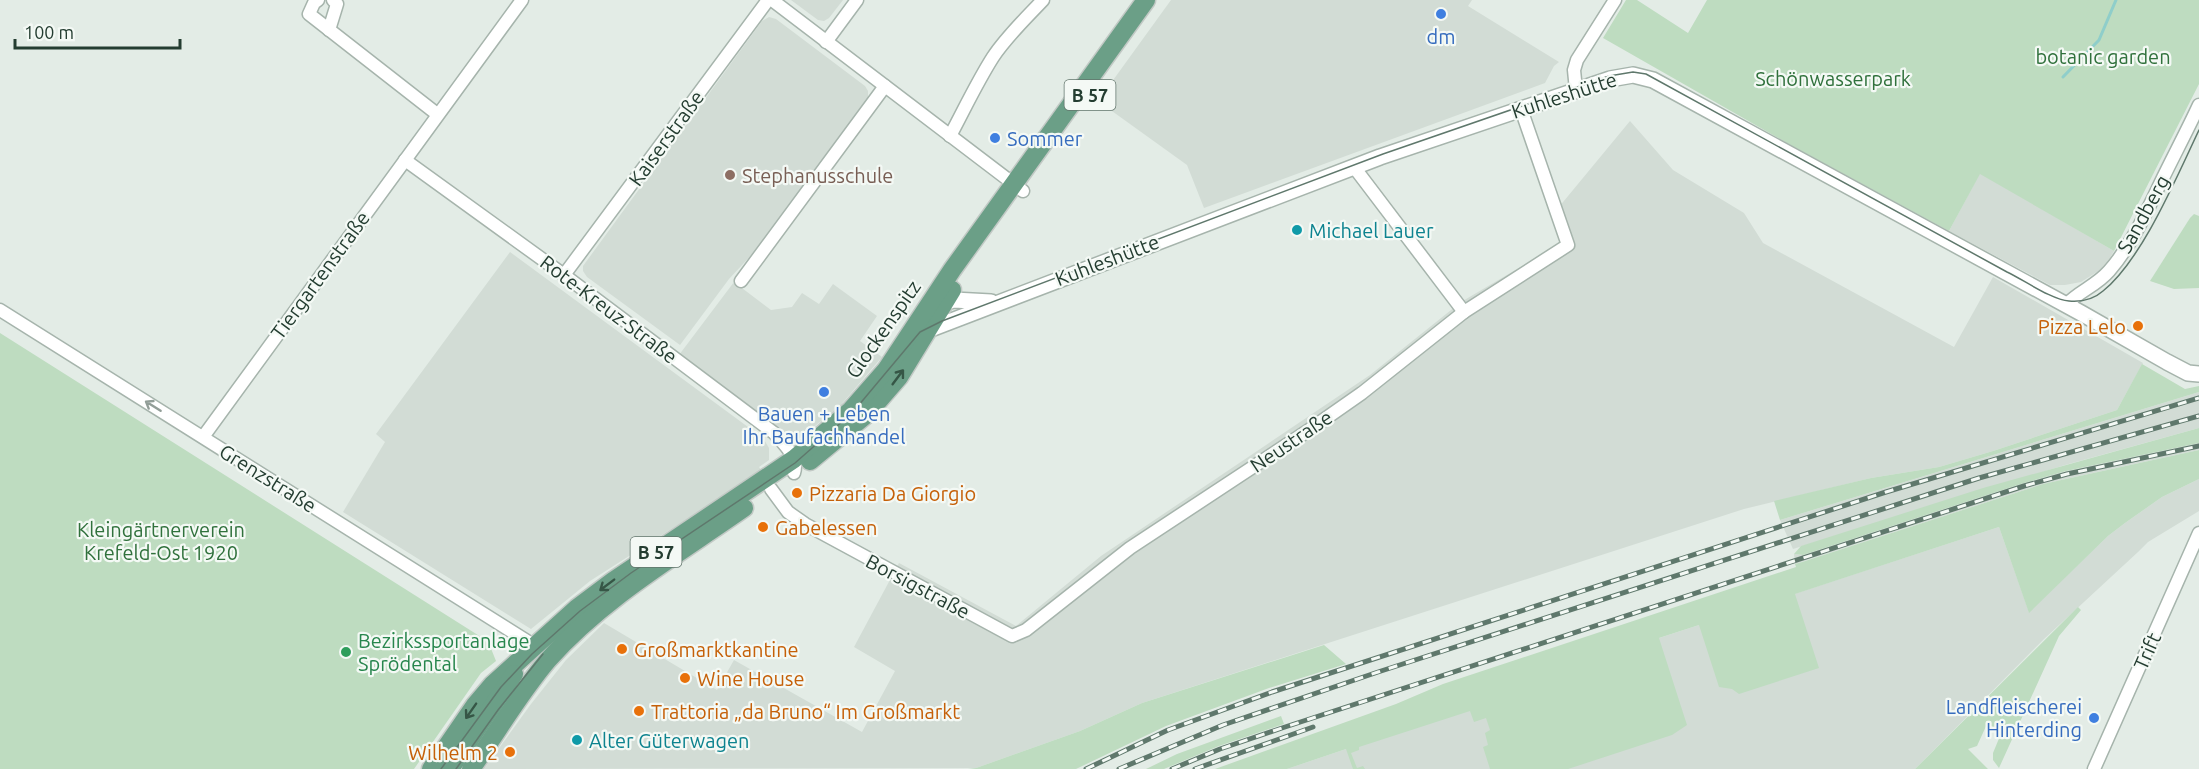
<svg xmlns="http://www.w3.org/2000/svg" width="2199" height="769" font-family="Ubuntu,sans-serif">
<style>
.built{fill:#d2dcd5}
.green{fill:#bedcc0}
.lines{fill:none;stroke-linecap:round;stroke-linejoin:round}
.stream{stroke:#8fceca;stroke-width:3}
.minor-casing{stroke:#a6b4ac;stroke-width:15}
.tertiary-casing{stroke:#a6b4ac;stroke-width:18}
.primary-casing{stroke:#c2c9c5;stroke-width:21}
.minor{stroke:#fff;stroke-width:12}
.tertiary{stroke:#fff;stroke-width:15}
.primary{stroke:#6b9f87;stroke-width:18}
.tram{stroke:#5f786c;stroke-width:1.5}
.rail-casing{stroke:#5f786c;stroke-width:5}
.rail{stroke:#f4f9f5;stroke-width:3;stroke-dasharray:9;stroke-linecap:butt}
.oneway{stroke:#365646}
.oneway2{stroke:#929e98}
.shop-dot{fill:#3f7fe0;stroke:#f4f9f5;stroke-width:2}
.education-dot{fill:#8d6e63;stroke:#f4f9f5;stroke-width:2}
.culture-dot{fill:#0f9aa8;stroke:#f4f9f5;stroke-width:2}
.food-dot{fill:#e8710a;stroke:#f4f9f5;stroke-width:2}
.leisure-dot{fill:#2e9e5b;stroke:#f4f9f5;stroke-width:2}
.labels{text-anchor:middle;dominant-baseline:central;stroke-width:4.5;stroke-linejoin:round;paint-order:stroke}
.shield{fill:#f4f9f5;stroke:#62756c;stroke-width:1.5}
.shield-label{font-size:18px;font-weight:bold;fill:#243d31}
.shop-label{font-size:20px;fill:#366cbe;stroke:#f4f9f5}
.park-label{font-size:20px;fill:#30713c;stroke:#f4f9f5}
.street-label{font-size:20px;fill:#243d31;stroke:#f4f9f5}
.education-label{font-size:20px;fill:#785e54;stroke:#f4f9f5;text-anchor:start}
.culture-label{font-size:20px;fill:#0d838f;stroke:#f4f9f5;text-anchor:start}
.food-label{font-size:20px;fill:#c56008;stroke:#f4f9f5;text-anchor:start}
.leisure-label{font-size:20px;fill:#27864d;stroke:#f4f9f5;text-anchor:start}
</style>
<rect width="100%" height="100%" fill="#e3ece6"/>
<g class="built">
<path d="M791,0h52l-14,18 -5,3 -6,-1z"/>
<path d="M1171,0h301l-4,6 91,56 -5,4 -9,17 -341,125 -17,-43 -89,-64z"/>
<path d="M769,17l7,2 89,67 3,5v7l-111,151 -28,30 -49,66 -93,-68 -4,-6v-5l179,-245z"/>
<path d="M1630,121l43,49 71,43 19,30 191,104 39,-70 150,86 -26,47 -124,41 -54,16 -68,11 -127,31 -602,194 -62,28 -104,37 -492,1 47,-65 35,-44 38,-37 113,67 17,-30 128,72 33,-61 -41,-24 45,-84 117,63 85,-70 269,-181 91,-73 102,-60 -9,-29z"/>
<path d="M1980,173l134,78 -4,7 -10,12 -19,12 -16,3h-15l-101,-54z"/>
<path d="M510,252l253,186 6,10v12l-10,7 3,4 -172,110 -59,48 -188,-117 42,-70 -9,-8z"/>
<path d="M734,282l37,28 21,-3 10,-14 17,11 14,-20 44,32 -17,25 22,16 -42,49 -45,36 -116,-87z"/>
<path d="M2199,392v36l-134,37 -272,84 -13,-29z"/>
<path d="M2199,443v7l-156,34 -248,80 -1,-10 9,1 221,-72 42,-12z"/>
<path d="M2199,479v32l-51,31 -10,10 -94,87 -129,130h-628l59,-20 139,-54 514,-168 30,85 79,-76 17,-13 37,-26z"/>
</g>
<g class="green">
<path d="M1626,0h11l51,33 19,-33h492v84l-85,167 -134,-77 -31,57 -162,-88 -184,-105z"/>
<path d="M2194,214l5,2v72l-25,1 -24,-8 40,-63z"/>
<path d="M0,333l481,304 9,9 6,15 -15,12 -67,96h-414z"/>
<path d="M2142,364l43,25 14,-3v6l-419,128 -6,-19 97,-23 68,-11 54,-16 124,-41z"/>
<path d="M2199,428v15l-133,28 -42,12 -221,72 -9,-1 7,-8 182,-58z"/>
<path d="M2199,450v29l-37,18 -37,26 -17,13 -79,77 -30,-86 -204,67 24,74 -80,26 -7,-5 -13,-2 -20,-62 -40,13 28,87 -15,10 -104,34h-78l-7,-22 5,-2 -3,-12 5,-3 -4,-12 -12,4 -4,-11 -111,36v3l-8,3 6,15 6,-2 2,3h-12l-7,-20 -59,20h-72l181,-65 47,-20 353,-117 -1,-3 7,-2 241,-78z"/>
<path d="M2078,607l3,3 -22,26 -60,132 -6,-8v-7l7,-17 -3,-1 2,-5 -12,-6 -10,22 -9,3 20,20h-73z"/>
<path d="M1324,645l22,19 -77,24 -103,38 -90,43h-108l8,-1 104,-37 62,-28z"/>
<path d="M1281,716l3,8 -65,22 -55,23h-18l31,-15z"/>
</g>
<g class="lines">
<path class="stream" d="M2063,77l36,-37 17,-40"/>
<defs>
<g id="minor">
<path d="M318,0l-4,3 -5,11 128,100"/>
<path d="M772,0l251,191"/>
<path d="M329,30l8,-26 -4,-4"/>
<path d="M826,42l31,-42"/>
<path d="M1576,90l-2,-20 3,-10 38,-60"/>
<path d="M950,136c14,-26 27,-54 43,-79 14,-21 33,-39 50,-57"/>
<path d="M405,160l159,115 210,158c10,11 25,24 20,40"/>
<path d="M1354,167l110,145"/>
<path d="M564,275l204,-275"/>
<path d="M741,281l144,-195"/>
<path d="M2066,305c13,-14 30,-19 43,-34 22,-25 37,-58 51,-87 13,-27 27,-53 39,-79"/>
<path d="M0,310l535,336"/>
<path d="M203,437l319,-437"/>
<path d="M771,489l17,23 17,12 207,112 14,-6 104,-82 182,-120 50,-35 102,-81 104,-67 -47,-136"/>
<path d="M2094,769l105,-236"/>
</g>
<g id="tertiary">
<path d="M938,304l16,-4 37,2"/>
<path d="M928,330l452,-173 230,-78 23,-4 20,5 428,233 86,49 21,11 11,1"/>
</g>
<g id="primary">
<path d="M810,461l57,-47 32,-37 53,-87"/>
<path d="M431,769l44,-64 17,-20 85,-77 36,-27 181,-122 57,-49 35,-40 66,-100 194,-270"/>
<path d="M450,769l64,-95"/>
<path d="M471,769c26,-36 48,-75 77,-109 55,-62 129,-105 196,-152"/>
</g>
</defs>
<use href="#minor" class="minor-casing"/>
<use href="#tertiary" class="tertiary-casing"/>
<use href="#primary" class="primary-casing"/>
<use href="#minor" class="minor"/>
<use href="#tertiary" class="tertiary"/>
<use href="#primary" class="primary"/>
<g class="tram">
<path d="M441,769l60,-82 31,-33 48,-43 51,-38 164,-110 58,-51 67,-80 22,-11 441,-167 226,-78 24,-4 13,2 361,198c17,8 45,28 62,29 12,1 25,-2 34,-10 39,-31 74,-115 96,-161"/>
<path d="M456,769l42,-59 45,-56"/>
</g>
<defs>
<g id="rail">
<path d="M1086,769l82,-39 104,-38 614,-200 313,-94"/>
<path d="M1119,769l104,-44 155,-53 601,-194 220,-62"/>
<path d="M1172,769l48,-20 62,-21 742,-242 43,-12 132,-28"/>
<path d="M1195,769l118,-42"/>
</g>
</defs>
<use href="#rail" class="rail-casing"/>
<use href="#rail" class="rail"/>
</g>
<defs><path id="oneway-shaft" d="M-6 0H5M1.5-3L5.5 0L1.5 3" fill="none" stroke-width="1.6" stroke-linecap="round" stroke-linejoin="round" transform="scale(1.5)"/></defs>
<g class="oneway">
<use href="#oneway-shaft" transform="translate(898 377) rotate(-53)"/>
<use href="#oneway-shaft" transform="translate(607 585) rotate(143)"/>
<use href="#oneway-shaft" transform="translate(471 711) rotate(125)"/>
</g>
<use class="oneway2" href="#oneway-shaft" transform="translate(153 406) rotate(-148)"/>
<g class="shop-dot">
<circle cx="1441" cy="14" r="6"/>
<circle cx="995" cy="138" r="6"/>
<circle cx="824" cy="392" r="6"/>
<circle cx="2094" cy="718" r="6"/>
</g>
<circle class="education-dot" cx="730" cy="175" r="6"/>
<g class="culture-dot">
<circle cx="1297" cy="230" r="6"/>
<circle cx="577" cy="740" r="6"/>
</g>
<g class="food-dot">
<circle cx="2138" cy="326" r="6"/>
<circle cx="797" cy="493" r="6"/>
<circle cx="763" cy="527" r="6"/>
<circle cx="622" cy="649" r="6"/>
<circle cx="685" cy="678" r="6"/>
<circle cx="639" cy="711" r="6"/>
<circle cx="510" cy="752" r="6"/>
</g>
<circle class="leisure-dot" cx="346" cy="652" r="6"/>
<g class="labels">
<g class="shield">
<rect x="1064.5" y="80" width="51" height="30" rx="4.5"/>
<rect x="630.5" y="537" width="51" height="30" rx="4.5"/>
</g>
<g class="shield-label">
<text x="1090" y="95">B 57</text>
<text x="656" y="552">B 57</text>
</g>
<g class="shop-label">
<text x="1441" y="36">dm</text>
<text x="1007" y="138" text-anchor="start">Sommer</text>
<text x="824" y="413">Bauen + Leben<tspan x="824" dy="23">Ihr Baufachhandel</tspan></text>
<text x="2082" y="706" text-anchor="end">Landfleischerei<tspan x="2082" dy="23">Hinterding</tspan></text>
</g>
<g class="park-label">
<text x="2103" y="56">botanic garden</text>
<text x="1833" y="78">Schönwasserpark</text>
<text x="161" y="529">Kleingärtnerverein<tspan x="161" dy="23">Krefeld-Ost 1920</tspan></text>
</g>
<g class="street-label">
<text transform="translate(1564 95) rotate(-18)">Kuhleshütte</text>
<text transform="translate(666 138) rotate(-54)">Kaiserstraße</text>
<text transform="translate(2143 214) rotate(-61)">Sandberg</text>
<text transform="translate(1107 260) rotate(-21)">Kuhleshütte</text>
<text transform="translate(320 275) rotate(-54)">Tiergartenstraße</text>
<text transform="translate(609 309) rotate(37)">Rote-Kreuz-Straße</text>
<text transform="translate(883 329) rotate(-55)">Glockenspitz</text>
<text transform="translate(1291 441) rotate(-34)">Neustraße</text>
<text transform="translate(268 478) rotate(32)">Grenzstraße</text>
<text transform="translate(918 586) rotate(28)">Borsigstraße</text>
<text transform="translate(2147 651) rotate(-66)">Trift</text>
</g>
<g class="education-label">
<text x="742" y="175">Stephanusschule</text>
</g>
<g class="culture-label">
<text x="1309" y="230">Michael Lauer</text>
<text x="589" y="740">Alter Güterwagen</text>
</g>
<g class="food-label">
<text x="2126" y="326" text-anchor="end">Pizza Lelo</text>
<text x="809" y="493">Pizzaria Da Giorgio</text>
<text x="775" y="527">Gabelessen</text>
<text x="634" y="649">Großmarktkantine</text>
<text x="697" y="678">Wine House</text>
<text x="651" y="711">Trattoria „da Bruno“ Im Großmarkt</text>
<text x="498" y="752" text-anchor="end">Wilhelm 2</text>
</g>
<g class="leisure-label">
<text x="358" y="640">Bezirkssportanlage<tspan x="358" dy="23">Sprödental</tspan></text>
</g>
</g>
<path d="M15 39v9h165v-9" fill="none" stroke="#243d31" stroke-width="3"/>
<text x="24" y="39" font-size="18" fill="#243d31" stroke="#f4f9f5" stroke-width="4.5" paint-order="stroke">100 m</text>
</svg>
